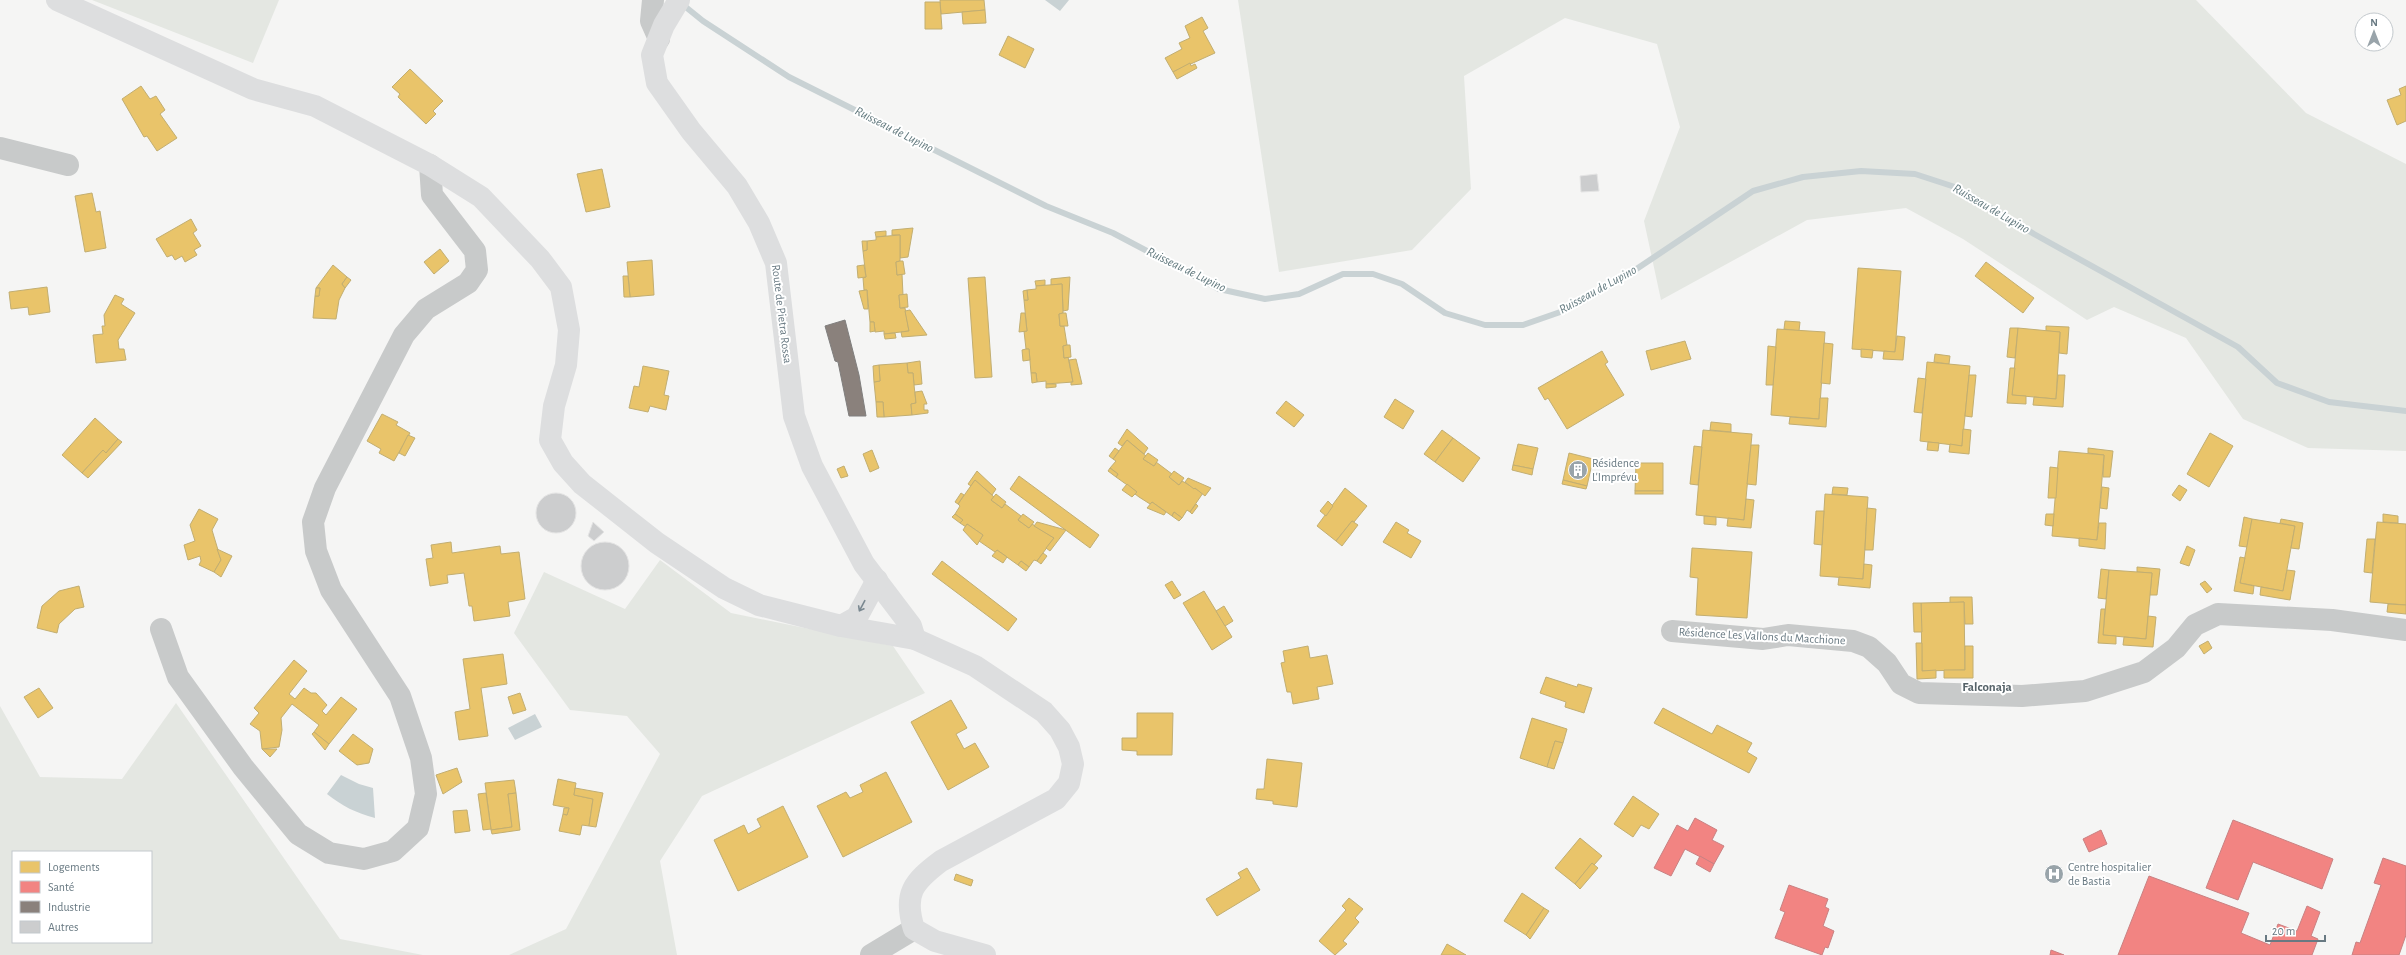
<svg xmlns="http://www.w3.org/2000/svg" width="2406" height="955" font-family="'Alegreya Sans',sans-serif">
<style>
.green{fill:#e4e7e2;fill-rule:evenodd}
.water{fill:#c9d2d4}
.homes{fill:#e9c46a;stroke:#c2ae71}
.health{fill:#f28482;stroke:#c98182}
.industry{fill:#8a817c;stroke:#807f7e}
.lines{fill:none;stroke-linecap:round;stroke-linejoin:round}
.stream{stroke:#c9d2d4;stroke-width:6}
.building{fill:#cccdce;stroke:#e4e4e4}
.street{stroke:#c8caca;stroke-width:22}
.secondary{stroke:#dddedf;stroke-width:22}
.oneway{stroke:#7a8890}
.labels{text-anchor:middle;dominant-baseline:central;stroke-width:4;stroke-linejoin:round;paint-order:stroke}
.street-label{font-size:12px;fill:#687982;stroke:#fff}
.poi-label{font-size:12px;fill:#687982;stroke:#fff;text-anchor:start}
.water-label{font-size:13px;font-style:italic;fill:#637a7f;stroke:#fff}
.neighbourhood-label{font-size:13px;font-weight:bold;fill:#556268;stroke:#fff}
</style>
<rect width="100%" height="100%" fill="#f5f5f4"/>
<g class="green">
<path d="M92,0h187l-26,63z"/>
<path d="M1238,0h958l110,113 100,51v287l-98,-3 -65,-29 -57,-81 -72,-31 -27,13 -124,-81 -57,-31 -99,12 -146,80 -17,-79 36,-94 -23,-83 -92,-26 -101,58 7,113 -59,61 -133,22z"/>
<path d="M660,560l71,53 162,33 32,47 -223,103 -42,65 17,94h-168l57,-26 94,-175 -33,-38 -57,-6 -56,-77 30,-61 81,37z"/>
<path d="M176,703l164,236 83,16h-423v-249l40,71 82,2zM13,852h138v90h-138z"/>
</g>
<g class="water">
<path d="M1045,0h24l-9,11z"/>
<path d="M535,714l7,13 -27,13 -7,-12z"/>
<path d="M341,775l18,9 14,4 2,30c-19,-5 -33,-12 -48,-24z"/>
</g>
<g class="homes">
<path d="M940,0h44l1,10 -44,4z"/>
<path d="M925,2h15l2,27h-17z"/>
<path d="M985,10l1,13 -23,1 -1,-12z"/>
<path d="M1202,17l6,11 -5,3 12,22 -42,19 -8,-14 17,-9 -3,-6 11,-5 -5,-12z"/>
<path d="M1008,36l26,13 -9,19 -26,-13z"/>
<path d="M1190,63l1,3 4,-2 2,4 -20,11 -4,-7z"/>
<path d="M410,69l33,32 -10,10 3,3 -10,10 -28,-27 2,-3 -8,-7z"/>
<path d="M141,86l9,13 6,-3 9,14 -5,4 17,24 -20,13 -10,-15 -3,1 -22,-38z"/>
<path d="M2406,86v35l-9,4 -10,-25 14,-5 -2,-6z"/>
<path d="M602,169l8,38 -24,5 -9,-38z"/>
<path d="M92,193l4,19 4,-1 6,37 -21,4 -10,-56z"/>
<path d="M191,219l6,11 -4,3 8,13 -7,4 3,5 -12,7 -3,-6 -7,4 -3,-5 -5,2 -11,-18z"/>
<path d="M913,228l-5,29 -8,1v-23h-8v-5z"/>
<path d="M886,231v5l-10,1 -1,-5z"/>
<path d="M900,235v26l-4,1 1,13 5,-1 1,21h-4l1,13h5l4,23 -25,3v-3l-9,1 -1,-10h-4l-3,-32h-3l-1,-12 3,-1 -3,-26 4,-1v-9l9,-1v-3z"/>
<path d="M862,241h5v9l-4,1z"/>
<path d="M440,249l9,12 -15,13 -10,-12z"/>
<path d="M652,260l2,35 -24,2 -3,-35z"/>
<path d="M900,261h3l2,13 -8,1 -1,-13z"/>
<path d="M1986,262l48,36 -11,15 -48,-37z"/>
<path d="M333,265l14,12 -5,7 3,4 -6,12 -3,19 -23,-1 2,-22h4l1,-8h-4z"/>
<path d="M864,265l2,12 -8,1 -1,-12z"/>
<path d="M1858,268l43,3 -6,81 -43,-3z"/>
<path d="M623,276h5l2,21h-6z"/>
<path d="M347,277l4,3 -6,8 -3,-4z"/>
<path d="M985,277l7,100 -17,1 -7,-100z"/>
<path d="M1070,277l-2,33 -5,1 -1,-27 -11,1v-6z"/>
<path d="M1045,280v5l-9,1 -1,-5z"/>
<path d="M1062,284l1,29 -4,1 1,12h4l3,19 -4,1 1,12 4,-1 5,25 -27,2v-3l-9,1 -1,-9h-5l-2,-24h-3l-2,-18h3l-3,-31h4l-1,-10 9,-1v-3z"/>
<path d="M47,287l3,25 -21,3 -1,-8 -17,2 -2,-17z"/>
<path d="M316,288h4l-1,8h-4z"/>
<path d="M867,290l1,19h-4l-5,-18z"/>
<path d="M1027,290l1,10h-4l-1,-9z"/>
<path d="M907,294l1,13 -8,1 -1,-13z"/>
<path d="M115,295l9,4 -3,5 14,9 -17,27 1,9h5l2,11 -30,3 -3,-28 10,-1 -1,-8h3l-1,-11z"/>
<path d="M910,310l17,25 -25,2 -1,-5 8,-1 -4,-20z"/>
<path d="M1021,313h4l2,18 -8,1z"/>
<path d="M1063,313h3l2,13h-8l-1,-12z"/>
<path d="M1785,321l15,1 -1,9 -15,-2z"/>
<path d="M870,322h4l1,9 -5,1z"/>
<path d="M2046,326l23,1 -2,27 -8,-1 1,-21 -14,-1z"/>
<path d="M2010,328h8l-3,30 -8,-1z"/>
<path d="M2018,328l42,4 -4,67 -44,-4z"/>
<path d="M1777,329l48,3 -6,87 -48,-4z"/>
<path d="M895,333l1,5 -11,1 -1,-5z"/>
<path d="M1897,336l8,1 -2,23 -20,-1 1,-8 11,1z"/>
<path d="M1685,341l6,18 -40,11 -5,-19z"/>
<path d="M1824,343l9,1 -3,40 -9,-1z"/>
<path d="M1067,345h3l1,12 -7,1 -1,-12z"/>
<path d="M1768,346l8,1 -3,38h-7z"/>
<path d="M1026,349h3l1,11 -7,1 -1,-11z"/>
<path d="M1861,349l12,1 -1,8 -11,-1z"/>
<path d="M1602,351l6,11 -3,2 19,31 -57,34 -19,-31 -3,2 -7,-12z"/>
<path d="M1935,354l15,2 -1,8 -15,-2z"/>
<path d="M1076,359l6,25 -11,1v-3h2l-4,-22z"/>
<path d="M920,361l2,23 -8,1 -1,-12h-5l-1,-10z"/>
<path d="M1927,362l43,4 -8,80 -42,-5z"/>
<path d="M907,363l1,10h5l1,12 2,18 -5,1 1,11 -28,2 -1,-15h-7l-2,-20 6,-1 -1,-16z"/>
<path d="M879,365l1,16 -6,1 -1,-16z"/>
<path d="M643,366l26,5 -5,24 5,1 -3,14 -16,-4 -2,6 -19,-4 5,-22 5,1z"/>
<path d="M2010,368h5l-3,27 14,1v8l-19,-1z"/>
<path d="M1031,373h5l1,9 -5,1z"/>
<path d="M1969,375h7l-4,42 -7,-1z"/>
<path d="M2058,375h7l-2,32 -30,-2 1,-8 22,2z"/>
<path d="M1918,378l8,1 -4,34 -8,-1z"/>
<path d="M1046,384h10v3l-10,1z"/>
<path d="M922,391l5,13h-3v6h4v3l-16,2 -1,-11 5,-1 -1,-11z"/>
<path d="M1820,398h8l-2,29 -37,-3 1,-7 29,2z"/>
<path d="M1395,399l19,12 -11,18 -19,-12z"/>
<path d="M1286,401l18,14 -10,12 -18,-14z"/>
<path d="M876,402h7l1,15h-7z"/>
<path d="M382,414l16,8 -2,3 14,8 -16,28 -15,-8 2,-4 -14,-8z"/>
<path d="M95,418l23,21 -12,14 -3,-3 -21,23 -20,-18z"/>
<path d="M1711,422l20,2v8l-21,-2z"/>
<path d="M1127,429l21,19 -4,6 -17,-14 -5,6 -4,-3z"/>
<path d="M1963,429l8,1 -2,24 -20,-2 1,-8 12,2z"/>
<path d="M1442,430l11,8 -18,24 -11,-8z"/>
<path d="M1703,430l49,4 -8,86 -48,-5z"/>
<path d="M2210,433l23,13 -24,41 -22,-13z"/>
<path d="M408,435l7,3 -10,18 -6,-3z"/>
<path d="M1453,438l27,20 -17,24 -28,-20z"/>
<path d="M118,439l4,3 -34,36 -6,-5 21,-23 3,3z"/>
<path d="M1127,440l19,16 -3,3 11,7 2,-4 16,12 -3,3 10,8 3,-4 21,12 -13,19 -3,-2 -5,8 -8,-6 -2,4 -20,-14 -2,2 -11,-7 -4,-3 2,-2 -21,-15 2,-3 -8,-6 6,-7 -3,-2z"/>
<path d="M1928,442l11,1 -1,8 -11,-1z"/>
<path d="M1518,444l20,4 -5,21 -20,-4z"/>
<path d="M1751,445h8l-3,40 -9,-1z"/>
<path d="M1694,446l8,1 -4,38 -8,-1z"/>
<path d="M1115,448l4,3 -6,8 -4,-3z"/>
<path d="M2088,448l25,3 -3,26h-7l1,-22 -16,-2z"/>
<path d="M872,450l7,18 -9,4 -7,-18z"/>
<path d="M2059,451l45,4 -7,85 -45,-4z"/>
<path d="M1148,453l10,7 -4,6 -11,-7z"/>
<path d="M1569,453l24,6 -6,27 -24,-6z"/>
<path d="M1636,463h27v28h-28z"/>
<path d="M1513,465l20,4 -1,6 -20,-5z"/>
<path d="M844,466l4,10 -7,2 -4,-9z"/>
<path d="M2050,467l8,1 -2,30h-8z"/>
<path d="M1110,468l8,6 -2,3 -8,-6z"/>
<path d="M977,471l19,18 -4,6 -17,-15 -4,6 -3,-2z"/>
<path d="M1174,471l10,7 -5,7 -10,-8z"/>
<path d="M1019,476l80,59 -9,13 -80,-59z"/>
<path d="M1188,478l23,10 -6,8 -10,-8 -1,1 -9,-7z"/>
<path d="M975,480l19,17 -3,3 11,8 3,-4 16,12 -3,4 11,8 3,-4 22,14 -17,23 -3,-1 -5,7 -8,-6 -3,4 -21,-15 -2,2 -16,-11 4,-6 -16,-11 -1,3 -6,-4 3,-3 -8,-6 5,-8 -2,-2z"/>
<path d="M1563,480l24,6 -1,3 -24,-5z"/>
<path d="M1127,484l10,8 -5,5 -10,-7z"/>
<path d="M2179,485l8,5 -7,11 -8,-6z"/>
<path d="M1833,487l15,1 -1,7 -15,-1z"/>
<path d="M2102,487l7,1 -2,21 -7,-1z"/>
<path d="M1345,488l22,18 -13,16 -2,-1 -16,20 -19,-15z"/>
<rect x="1635" y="491" width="28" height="3"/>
<path d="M961,493l3,2 -6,9 -3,-2z"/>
<path d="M996,494l10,8 -4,6 -11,-8z"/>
<path d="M1825,494l43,3 -5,82 -43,-3z"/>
<path d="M1746,499l8,1 -3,28 -24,-2 1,-8 16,2z"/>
<path d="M1328,501l5,5 -7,10 -6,-5z"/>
<path d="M1152,502l14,10 -2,3 -17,-7z"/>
<path d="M1196,504l2,2 -6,8 -2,-2z"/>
<path d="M1867,508l9,1 -3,41h-8z"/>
<path d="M199,509l19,10 -6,11 9,30 -7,12 -15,-7 2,-4 -1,-5 -12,4 -4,-15 11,-4 -5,-16z"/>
<path d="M1816,511h8l-2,34 -8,-1z"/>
<path d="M1174,512l8,6 -3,3 -7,-5z"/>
<path d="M955,514l8,6 -3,3 -8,-6z"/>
<path d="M1023,514l11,8 -5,6 -11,-8z"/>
<path d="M2046,514h8l-1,12 -8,-1z"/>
<path d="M2383,514l15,2v7l-15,-1z"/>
<path d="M1704,516l12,1v8l-12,-1z"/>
<path d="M2244,517l8,2 -5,28 -8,-1z"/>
<path d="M2252,519l43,7 -12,65 -43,-8z"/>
<path d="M2281,519l22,4 -4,26 -8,-1 4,-22 -15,-3z"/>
<path d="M1352,521l6,4 -16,21 -6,-5z"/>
<path d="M1037,522l29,8 -16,21 -4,-3 8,-10 -20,-12z"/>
<path d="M1396,522l13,8 -2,3 14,8 -10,17 -28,-16z"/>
<path d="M2377,522l29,2v81l-36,-3z"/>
<path d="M2099,523h7l-1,26 -26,-3v-8l18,2z"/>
<path d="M967,524l16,11 -6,10 -14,-15z"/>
<path d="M2367,539h8l-3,34 -8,-1z"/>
<path d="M451,542l1,11 48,-7 1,8 18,-2 6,47 -17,3 2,14 -36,5 -2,-15h-3l-5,-33 -17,2 1,8 -18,3 -4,-27 7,-1 -2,-13z"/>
<path d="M2187,546l8,4 -6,16 -9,-3z"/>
<path d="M1692,548l60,4 -5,66 -51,-3 2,-37 -8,-1z"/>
<path d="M217,549l15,7 -11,21 -7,-5 7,-12z"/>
<path d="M997,550l10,7 -4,6 -11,-7z"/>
<path d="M1043,553l4,3 -6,8 -4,-3z"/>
<path d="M2240,557l5,1 -5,25 14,3 -1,8 -19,-3z"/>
<path d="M942,561l75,58 -9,12 -76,-57z"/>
<path d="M1021,561l8,6 -3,4 -8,-6z"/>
<path d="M1864,564l8,1 -2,23 -32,-3 1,-8 24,2z"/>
<path d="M2137,567l23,2 -3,26h-7l2,-22 -15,-1z"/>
<path d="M2101,569l8,1 -3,29 -8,-1z"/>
<path d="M2109,570l43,3 -6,66 -43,-4z"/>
<path d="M2287,570l8,1 -5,29 -30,-5 1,-8 22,4z"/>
<path d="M1172,581l9,14 -7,4 -9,-14z"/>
<path d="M2205,581l7,8 -5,4 -7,-9z"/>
<path d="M79,586l5,21 -9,2 -16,15 -2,9 -20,-5 5,-22 17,-15z"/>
<path d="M1204,591l28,46 -20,13 -29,-47z"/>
<path d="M1950,597h22l1,27h-8l-1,-22 -14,1z"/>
<path d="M1964,602l1,68 -43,1 -1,-68z"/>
<path d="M1913,603h8l1,29h-8z"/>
<path d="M2388,604l18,1v9l-19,-2z"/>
<path d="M1224,606l9,15 -8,5 -9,-15z"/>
<path d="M2101,609h4l-2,26 13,1v8l-18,-1z"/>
<path d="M2148,616l8,1 -3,30 -30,-2 1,-8 22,2z"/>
<path d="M2208,641l4,7 -8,6 -5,-8z"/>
<path d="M1916,643h6v28l14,-1v8l-19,1z"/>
<path d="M1308,646l2,12 17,-3 6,29 -16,3 2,12 -26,5 -2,-12h-4l-6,-29 4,-1 -2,-11z"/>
<path d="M1965,646h8v32h-29v-8h21z"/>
<path d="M503,654l4,30 -26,4 7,48 -29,4 -4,-28 15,-3 -7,-50z"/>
<path d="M294,660l13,11 -18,23 6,5 9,-11 7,5h5l11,12 -5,6 4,4 15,-18 16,12 -28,35 -15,-12 5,-7 -27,-21 -11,14 1,12 -3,17 -17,2 -2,-18 -10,-7 9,-11 -5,-5z"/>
<path d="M1546,677l31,10 1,-3 14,4 -8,25 -19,-6 1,-5 -26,-9z"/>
<path d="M39,688l14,20 -15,10 -14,-21z"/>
<path d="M520,693l6,17 -13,4 -5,-17z"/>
<path d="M951,700l16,28 -11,6 8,15 11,-6 14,24 -41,23 -37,-68z"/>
<path d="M1663,708l49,26 5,-9 35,18 -5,9 10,6 -8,15 -95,-50z"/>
<path d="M1137,713h36l-1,42h-35v-4l-15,-1v-12h15z"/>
<path d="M1532,718l35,11 -4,14 -8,-2 -8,26 -27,-9z"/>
<path d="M314,732l15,12 -4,6 -13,-16z"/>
<path d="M353,734l20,15 -4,14 -12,2 -18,-14z"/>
<path d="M1555,741l8,2 -9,26 -7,-2z"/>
<path d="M262,749h15l-7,8z"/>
<path d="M1267,759l35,4 -5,44 -24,-3v-3l-17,-2 1,-10h7z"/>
<path d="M457,768l5,14 -19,12 -7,-19z"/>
<path d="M886,772l26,50 -69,35 -26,-51 29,-14 4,6 13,-6 -3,-7z"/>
<path d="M558,779l18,4 -2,12 19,4 -4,27 -7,-1 -2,10 -21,-4 4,-17 4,1 2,-7 -16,-3z"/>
<path d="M514,780l2,13 -8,1 4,33 -21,3 -6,-47z"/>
<path d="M575,788l28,5 -7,34 -7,-1 4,-27 -19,-4z"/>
<path d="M486,793l5,36 -8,1 -5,-36z"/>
<path d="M516,793l4,37 -28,4 -1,-4 21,-3 -4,-33z"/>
<path d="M1633,796l26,18 -10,15 -8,-4 -8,12 -19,-13z"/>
<path d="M783,806l25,51 -70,34 -24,-51 30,-15 4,9 13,-7 -4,-8z"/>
<path d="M564,808h5l-2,7 -4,-1z"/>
<path d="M467,810l3,21 -15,2 -2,-22z"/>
<path d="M1580,838l22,18 -8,9 -2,-2 -17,21 -20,-16z"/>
<path d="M1592,863l6,5 -18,21 -5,-5z"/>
<path d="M1247,868l13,22 -43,26 -11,-17 35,-21 -3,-5z"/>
<path d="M956,874l17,6 -2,6 -17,-6z"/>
<path d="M1522,893l22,15 -18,27 -22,-14z"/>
<path d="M1349,898l14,11 -8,9 4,4 -16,19 4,3 -12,11 -16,-14 27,-31 -4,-4z"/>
<path d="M1544,908l5,3 -19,28 -4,-4z"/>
<path d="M1447,944l19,11h-25z"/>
</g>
<g class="health">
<path d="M1695,818l22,12 -5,10 12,6 -10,18 -29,-15 -14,27 -17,-8 23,-43 11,6z"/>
<path d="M2233,820l100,39 -11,30 -69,-27 -15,38 -32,-12z"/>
<path d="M2101,830l6,14 -18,8 -6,-13z"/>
<path d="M1700,856l14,8 -4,8 -14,-8z"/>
<path d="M2383,858l23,8v69l-7,20h-47l4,-13 4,1 21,-58 -7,-2z"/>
<path d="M2149,876l100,37 -8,20 29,12 8,-21 19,7 10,-25 13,6 -9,24 7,3 -6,16h-194z"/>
<path d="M1789,885l39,14 -3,8 4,2 -6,17 11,5 -6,17 -3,-1 -3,8 -47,-17 10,-26 -5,-2z"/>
<path d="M2051,950l13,5h-14z"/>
</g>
<path class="industry" d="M845,320l14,55 7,41h-17l-11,-54 -3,-1 -10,-35z"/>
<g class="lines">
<path class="stream" d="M682,4l21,17 86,56 257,129 67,27 106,56 46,10 34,-5 44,-20h30l29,10 43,29 40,12h38l43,-15 60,-34 127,-85 50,-14 58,-6 54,3 43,14 76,46 204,113 39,36 52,19 77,9"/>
</g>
<g class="building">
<path d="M1597,174l2,17 -18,1 -1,-16z"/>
<circle cx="556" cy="513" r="20"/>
<path d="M593,522l11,10 -10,9 -6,-5z"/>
<circle cx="605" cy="566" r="24"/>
</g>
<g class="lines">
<g class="street">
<path d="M653,0l-2,21 8,18"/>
<path d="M0,148l68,17"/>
<path d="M161,629l17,48 65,90 55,67 31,19 35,6 29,-8 25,-23 8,-34 -5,-36 -21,-62 -69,-106 -15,-39 -3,-29 12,-34 79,-153 22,-26 42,-26 9,-13 -2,-19 -43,-56 -2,-30"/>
<path d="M1672,631l91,8 25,-4 65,6 16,6 18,16 14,21 18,9 103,3 63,-5 59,-19 32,-24 19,-23 23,-11 114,6 74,10"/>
<path d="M871,955l43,-26"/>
</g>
<g class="secondary">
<path d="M57,0l196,89 62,17 115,59 51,32 59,62 21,28 8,43 -3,35 -12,41 -4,34 13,23 19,21 75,59 67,45 35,17 82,21 74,13 60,27 69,46 16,18 9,17 4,17 -4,19 -13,16 -115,62c-28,21 -38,33 -27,68l21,12 50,14"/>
<path d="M679,0l-15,25 -12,30 5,28 34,48 46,55 22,37 17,40 18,153 18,50 52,98 47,62 4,13"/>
<path d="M841,626l16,-9 20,-37"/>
</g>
</g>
<defs><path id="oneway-shaft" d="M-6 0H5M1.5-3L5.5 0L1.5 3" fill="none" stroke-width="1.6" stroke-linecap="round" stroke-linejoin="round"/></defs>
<use class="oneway" href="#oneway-shaft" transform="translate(862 606) rotate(118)"/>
<defs>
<symbol id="building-disc" viewBox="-11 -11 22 22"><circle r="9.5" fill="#99a4aa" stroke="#fff"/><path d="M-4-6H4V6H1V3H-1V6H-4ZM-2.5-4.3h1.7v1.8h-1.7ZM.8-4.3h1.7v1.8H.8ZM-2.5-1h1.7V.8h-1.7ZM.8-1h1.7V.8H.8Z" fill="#fff"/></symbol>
<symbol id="hospital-disc" viewBox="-11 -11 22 22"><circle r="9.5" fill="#99a4aa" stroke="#fff"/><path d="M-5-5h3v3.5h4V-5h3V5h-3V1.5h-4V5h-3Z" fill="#fff"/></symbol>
</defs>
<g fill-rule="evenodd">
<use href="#building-disc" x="1567" y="459" width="22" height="22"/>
<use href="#hospital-disc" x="2043" y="863" width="22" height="22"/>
</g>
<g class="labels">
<g class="street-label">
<text transform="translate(782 314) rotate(83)">Route de Pietra Rossa</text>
<text transform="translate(1762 636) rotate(3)">Résidence Les Vallons du Macchione</text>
</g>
<g class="poi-label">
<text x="1592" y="463">Résidence<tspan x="1592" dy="14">L'Imprévu</tspan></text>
<text x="2068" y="867">Centre hospitalier<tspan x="2068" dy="14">de Bastia</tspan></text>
</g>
<g class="water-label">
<text transform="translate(894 130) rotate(27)">Ruisseau de Lupino</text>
<text transform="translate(1991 209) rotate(30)">Ruisseau de Lupino</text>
<text transform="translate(1186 270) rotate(26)">Ruisseau de Lupino</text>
<text transform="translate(1598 290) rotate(-29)">Ruisseau de Lupino</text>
</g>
<g class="neighbourhood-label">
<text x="1987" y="687">Falconaja</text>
</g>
</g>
<rect x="12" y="851" width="140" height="92" fill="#ffffff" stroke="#c3c9cd"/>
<rect x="20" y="861" width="20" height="12" fill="#e9c46a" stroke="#c3c9cd"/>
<text x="48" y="871" font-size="12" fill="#687982">Logements</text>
<rect x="20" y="881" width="20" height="12" fill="#f28482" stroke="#c3c9cd"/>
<text x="48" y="891" font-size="12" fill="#687982">Santé</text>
<rect x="20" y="901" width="20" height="12" fill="#8a817c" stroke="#c3c9cd"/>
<text x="48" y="911" font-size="12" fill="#687982">Industrie</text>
<rect x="20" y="921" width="20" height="12" fill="#cccdce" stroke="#c3c9cd"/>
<text x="48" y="931" font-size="12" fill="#687982">Autres</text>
<g transform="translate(2374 32)"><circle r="19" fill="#ffffff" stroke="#c3c9cd"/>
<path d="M0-3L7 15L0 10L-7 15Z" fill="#99a4aa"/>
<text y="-6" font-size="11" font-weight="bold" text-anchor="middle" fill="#687982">N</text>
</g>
<path d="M2266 935v6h59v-6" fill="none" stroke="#687982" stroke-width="2"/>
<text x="2272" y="935" font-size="12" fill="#687982" stroke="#ffffff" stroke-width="3" paint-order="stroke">20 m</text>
</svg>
